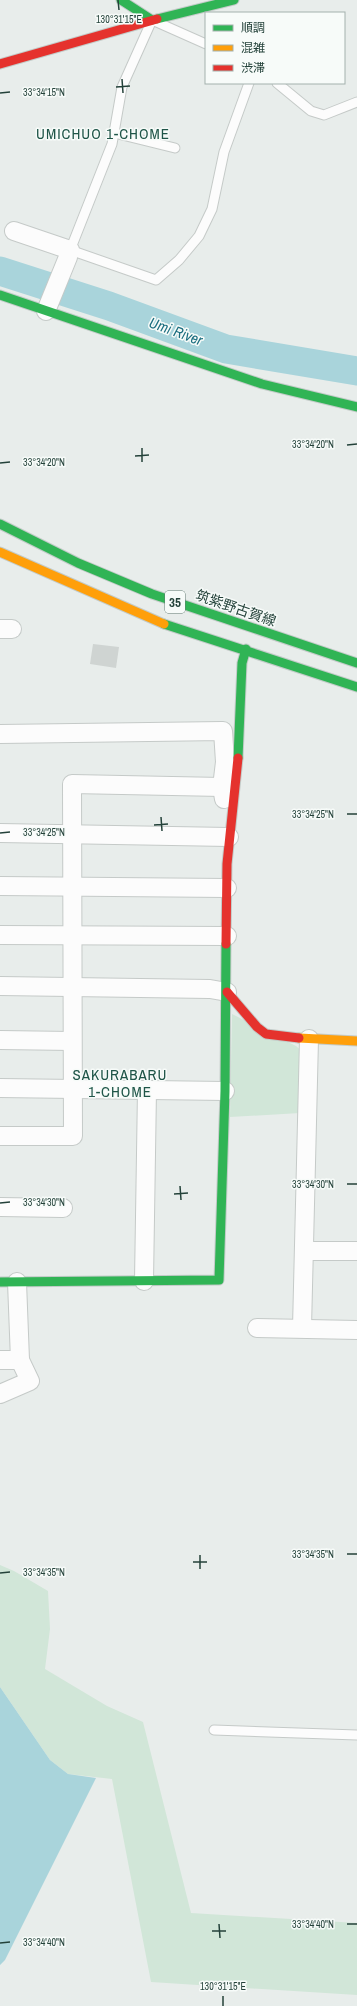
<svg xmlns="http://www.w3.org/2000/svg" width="357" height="2006" font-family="'Archivo Narrow','Noto Sans JP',sans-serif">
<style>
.green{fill:#d1e6d8}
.water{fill:#a9d4db}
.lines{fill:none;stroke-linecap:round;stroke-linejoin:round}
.river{stroke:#a9d4db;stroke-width:29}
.building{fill:#cfd4d2}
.lane-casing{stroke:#c5cac8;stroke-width:11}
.street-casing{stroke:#c5cac8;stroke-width:20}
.fast-casing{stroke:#c3cbc8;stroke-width:11}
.slow-casing{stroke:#c3cbc8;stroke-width:11}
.jam-casing{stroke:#c3cbc8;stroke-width:11}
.lane{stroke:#fcfcfc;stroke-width:9}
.street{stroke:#fcfcfc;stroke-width:18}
.fast{stroke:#30b455;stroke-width:9}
.slow{stroke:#ff9f0a;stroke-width:9}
.jam{stroke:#e5322d;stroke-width:9}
.ticks{fill:none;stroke:#24423a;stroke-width:1.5}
.labels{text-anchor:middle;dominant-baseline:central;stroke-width:3;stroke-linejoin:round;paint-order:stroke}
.shield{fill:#f7fbf9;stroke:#637a73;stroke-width:1}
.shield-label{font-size:13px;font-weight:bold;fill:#24423a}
.street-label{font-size:14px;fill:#24423a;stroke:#f7fbf9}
.neighbourhood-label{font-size:15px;letter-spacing:1px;fill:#1f5548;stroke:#f7fbf9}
.water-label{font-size:15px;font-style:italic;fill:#1c6f80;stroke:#f7fbf9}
.ticks-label{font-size:10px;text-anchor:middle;fill:#24423a;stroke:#f7fbf9;stroke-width:3;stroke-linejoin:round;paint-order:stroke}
</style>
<rect width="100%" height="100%" fill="#e8edeb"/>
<g class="green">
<path d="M232,1014l64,32 7,6 -3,61 -70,4z"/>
<path d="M0,1565l14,6 34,20 2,38 -5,40 62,37 36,16 48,191 166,10v72l-206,-13 -39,-203 -44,-5 -18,-14 -50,-73z"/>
</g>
<path class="water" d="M0,1687l50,73 18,14 28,4 -91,182 -5,5z"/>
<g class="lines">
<path class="river" d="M0,271l109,35 117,43 131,22"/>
</g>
<path class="building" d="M93,644l26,3 -3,21 -26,-4z"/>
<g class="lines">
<defs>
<g id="lane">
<path d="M277,83l34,28 13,4 33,-13"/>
<path d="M114,133l61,15"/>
<path d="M70,250l86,30 23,-20 20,-24 13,-27 12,-57 25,-69"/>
<path d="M69,253l43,-109 10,-57 30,-67 54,24"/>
<path d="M214,1730l143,5"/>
</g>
<g id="street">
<path d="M14,231l56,19"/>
<path d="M46,311l22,-54"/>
<path d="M0,629h12"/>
<path d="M0,734l223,-3 2,31 -3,25 2,12"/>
<path d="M0,833l229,4"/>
<path d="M0,886l227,2"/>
<path d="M0,935l227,1"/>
<path d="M0,986l210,3 17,3"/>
<path d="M0,1040l72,1"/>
<path d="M0,1088l225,3"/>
<path d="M0,1136h73l-1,-352 150,3"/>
<path d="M0,1207l63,1"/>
<path d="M305,1251h52"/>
<path d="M144,1281l3,-191"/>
<path d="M257,1328l100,2"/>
<path d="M302,1328l7,-289"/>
<path d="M0,1360h20"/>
<path d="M0,1394l30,-13 -10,-21 -3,-78"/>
</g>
<g id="fast">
<path d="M121,0l31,20"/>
<path d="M157,19l77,-19"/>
<path d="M0,295l262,89 95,23"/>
<path d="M0,524l78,39 74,31 205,69"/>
<path d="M164,624l193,63"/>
<path d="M238,758l4,-95 4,-14"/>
<path d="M0,1282l219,-2 6,-189 1,-147"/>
</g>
<g id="slow">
<path d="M0,552l164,72"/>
<path d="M299,1038l58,3"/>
</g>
<g id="jam">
<path d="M0,64l157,-45"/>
<path d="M226,944l1,-80 11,-106"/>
<path d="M227,992l30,35 9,7 33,4"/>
</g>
</defs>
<use href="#lane" class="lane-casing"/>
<use href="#street" class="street-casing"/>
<use href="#fast" class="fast-casing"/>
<use href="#slow" class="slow-casing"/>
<use href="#jam" class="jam-casing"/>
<use href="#lane" class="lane"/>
<use href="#street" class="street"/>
<use href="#fast" class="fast"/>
<use href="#slow" class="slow"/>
<use href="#jam" class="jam"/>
</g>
<path class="ticks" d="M118,0l1,10M122,79l1,14M116,87l14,-1M0,93l10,-1M347,445l10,-1M142,448v14M135,456l14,-1M0,463l10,-1M347,814h10M161,817l1,14M154,825l14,-1M0,833l10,-1M347,1184h10M180,1186l1,14M174,1194l14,-1M0,1203l10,-1M347,1554h10M200,1555v14M193,1562h14M0,1573l10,-1M219,1924l1,14M347,1924h10M212,1931h14M0,1943l10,-1M223,1996v10"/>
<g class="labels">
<rect class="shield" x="165" y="591" width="20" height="22" rx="3"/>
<g class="shield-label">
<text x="175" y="602">35</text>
</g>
<g class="street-label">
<text transform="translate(236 608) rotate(19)">筑紫野古賀線</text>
</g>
<g class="neighbourhood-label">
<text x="103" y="133">UMICHUO 1-CHOME</text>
<text x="120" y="1074">SAKURABARU<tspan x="120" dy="17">1-CHOME</tspan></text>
</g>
<g class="water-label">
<text transform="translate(176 331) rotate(20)">Umi River</text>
</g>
</g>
<g class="ticks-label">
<text x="119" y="23">130°31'15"E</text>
<text x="44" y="96">33°34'15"N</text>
<text x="313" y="448">33°34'20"N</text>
<text x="44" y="466">33°34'20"N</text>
<text x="313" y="818">33°34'25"N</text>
<text x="44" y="836">33°34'25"N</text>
<text x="313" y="1188">33°34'30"N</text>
<text x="44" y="1206">33°34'30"N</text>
<text x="313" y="1558">33°34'35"N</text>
<text x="44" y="1576">33°34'35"N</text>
<text x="313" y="1928">33°34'40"N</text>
<text x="44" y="1946">33°34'40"N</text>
<text x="223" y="1990">130°31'15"E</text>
</g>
<rect x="205" y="12" width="140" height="72" fill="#f7fbf9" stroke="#a3b1ad"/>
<rect x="213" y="25" width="20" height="6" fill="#30b455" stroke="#a3b1ad"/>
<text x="241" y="32" font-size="12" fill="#24423a">順調</text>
<rect x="213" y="45" width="20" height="6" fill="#ff9f0a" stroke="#a3b1ad"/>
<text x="241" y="52" font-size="12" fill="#24423a">混雑</text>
<rect x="213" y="65" width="20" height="6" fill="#e5322d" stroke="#a3b1ad"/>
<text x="241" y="72" font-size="12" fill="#24423a">渋滞</text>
</svg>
